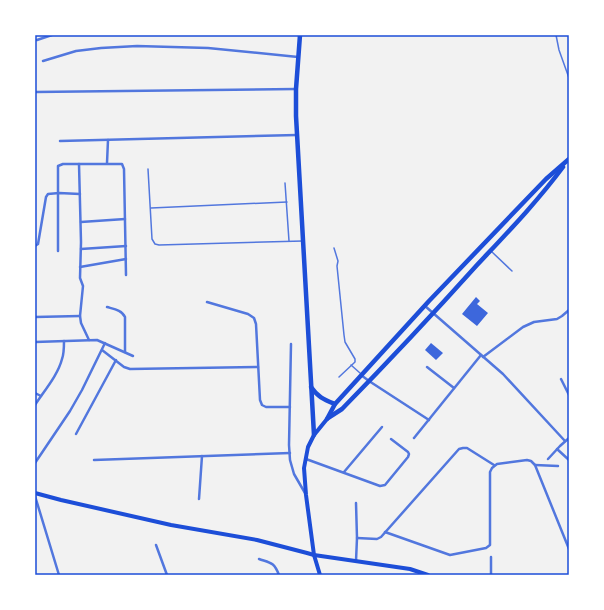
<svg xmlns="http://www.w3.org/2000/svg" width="604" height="610" font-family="'Space Grotesk',sans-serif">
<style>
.building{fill:#3d67dc}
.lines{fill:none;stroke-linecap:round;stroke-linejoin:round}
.service{stroke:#5277de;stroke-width:1.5}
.minor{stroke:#5277de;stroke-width:2.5}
.secondary{stroke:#1d4ed8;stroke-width:4}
.primary{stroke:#1d4ed8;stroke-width:4.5}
.neatline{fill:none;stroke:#1d4ed8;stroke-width:1.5}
</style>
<rect width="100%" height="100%" fill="#f2f2f2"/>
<g class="building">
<path d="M476,297l4,4 -3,3 11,9 -11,13 -15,-12z"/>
<path d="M431,343l12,10 -7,7 -11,-10z"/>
</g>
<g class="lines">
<g class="service">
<path d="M556,35l3,15 10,28"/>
<path d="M148,169l4,70 3,5 4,1 144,-4"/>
<path d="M285,183l4,58"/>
<path d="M151,208l136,-6"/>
<path d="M334,248l4,13 -1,5 7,69 1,7 10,17v3l-16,15"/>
<path d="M492,252l20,19"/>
<path d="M351,365l9,8"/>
</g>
<g class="minor">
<path d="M37,40l15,-5"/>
<path d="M43,61l33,-10 25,-3 36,-2 71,2 90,9"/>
<path d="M35,92l261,-3"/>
<path d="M60,141l237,-6"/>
<path d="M107,163l1,-23"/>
<path d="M79,164l2,78 -1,36 3,8 -3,30 1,7 8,17"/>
<path d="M81,222l44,-3"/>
<path d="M35,246l3,-2 8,-47 2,-3 11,-1 21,1"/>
<path d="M81,249l45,-3"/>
<path d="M58,251v-85l5,-2h59l2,5 2,106"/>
<path d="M80,267l46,-8"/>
<path d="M207,302l41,12 6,4 2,6 4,76 2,5 4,2h24"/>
<path d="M425,306l78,68 62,67"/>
<path d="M107,307c7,2 15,3 18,10v35"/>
<path d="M35,317l45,-1"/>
<path d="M35,342l62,-2 36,16"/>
<path d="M291,344l-2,101 1,15 4,14 11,19"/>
<path d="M102,350l22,17 6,2 128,-2"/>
<path d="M483,357l40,-30 11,-5 23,-3 5,-3 7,-6"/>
<path d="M427,367l27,21"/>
<path d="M361,375l8,6 60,39"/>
<path d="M561,379l8,16"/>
<path d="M35,393l6,3"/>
<path d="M35,405c9,-14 23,-30 27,-46 2,-5 2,-12 2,-18"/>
<path d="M76,434l40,-74"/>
<path d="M414,438l67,-83"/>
<path d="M557,449l12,11"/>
<path d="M306,459l74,27 5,-1 23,-28 1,-3 -1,-2 -17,-13"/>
<path d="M548,459l12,-13 9,-8"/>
<path d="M94,460l196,-7"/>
<path d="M35,463l35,-52 12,-21 23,-47"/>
<path d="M535,465l23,1"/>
<path d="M344,472l38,-45"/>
<path d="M35,496l24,79"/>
<path d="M199,499l3,-43"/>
<path d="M356,503l1,35 -1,23"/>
<path d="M385,532l65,23 36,-7 4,-3v-73l2,-4 5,-4 30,-4 4,1 4,4 34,84"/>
<path d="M357,538l20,1 4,-2 78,-88 4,-1h4l27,17"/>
<path d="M156,545l11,30"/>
<path d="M259,559c12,4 15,3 20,16"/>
<path d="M491,575v-18"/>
</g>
<g class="secondary">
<path d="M35,493l26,7 110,25 86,15 50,13 7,2 96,14 18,6"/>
<path d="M320,575l-6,-20 -8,-60 -2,-27 4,-21 6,-12 13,-16"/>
</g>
<g class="primary">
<path d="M300,35l-4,54v27l18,319"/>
<path d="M311,387c7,10 12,12 24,17"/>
<path d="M328,418l14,-9c46,-47 91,-95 135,-144 30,-32 60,-63 86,-98"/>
<path d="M327,419l8,-15 94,-103 117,-122 23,-20"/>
</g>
</g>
<rect width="604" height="610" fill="none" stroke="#ffffff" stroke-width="72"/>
<rect x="36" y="36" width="532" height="538" class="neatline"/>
</svg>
